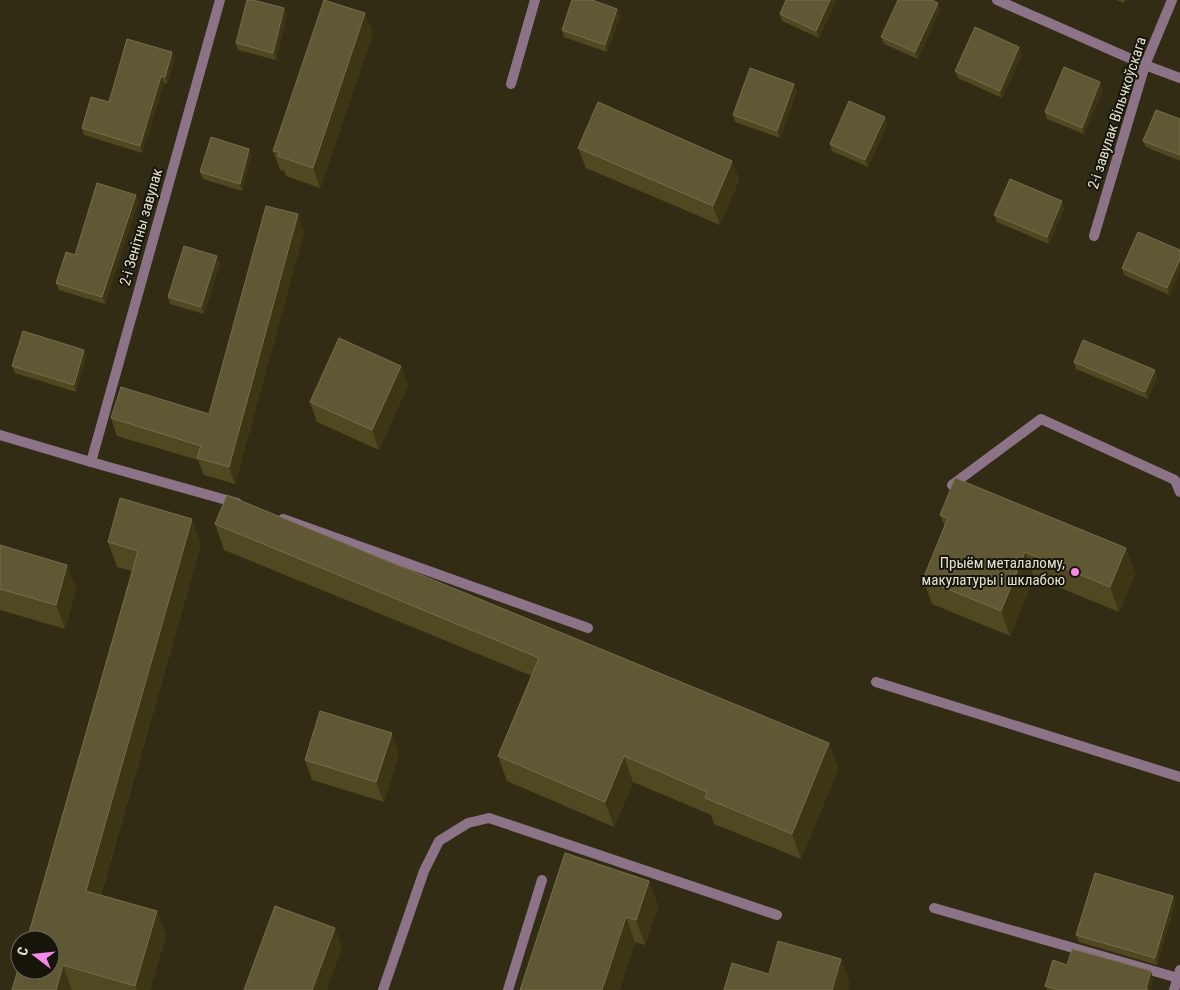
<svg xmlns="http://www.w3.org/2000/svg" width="1180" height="990" font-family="'Roboto Condensed',sans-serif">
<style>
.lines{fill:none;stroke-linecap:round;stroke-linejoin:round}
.lane{stroke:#8c7388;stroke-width:10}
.street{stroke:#8c7388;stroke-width:10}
.wall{fill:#504821}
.shaded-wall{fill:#3d3614}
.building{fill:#605834;stroke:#756e4d}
.poi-dot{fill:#f688ec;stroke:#17150a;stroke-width:2}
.labels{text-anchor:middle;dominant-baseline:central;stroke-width:4;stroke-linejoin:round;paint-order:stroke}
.street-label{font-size:15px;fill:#e4e1d3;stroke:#17150a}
.poi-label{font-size:15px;fill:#e4e1d3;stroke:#17150a;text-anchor:end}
</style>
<rect width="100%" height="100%" fill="#322c14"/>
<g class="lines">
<g class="lane">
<path d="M91,462l146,41"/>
<path d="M952,485l89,-66 134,61 5,12"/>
<path d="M283,519l305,109"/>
<path d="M876,682l304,95"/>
<path d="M934,908l244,70"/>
<path d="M383,990l41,-119 15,-30 29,-18 21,-5 288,97"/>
<path d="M508,990l34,-110"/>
</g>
<g class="street">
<path d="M997,0l148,65 35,13"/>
<path d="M511,84l24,-84"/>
<path d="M1094,236l51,-171 27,-65"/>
<path d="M0,435l91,27 129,-462"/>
<path d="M1174,990l6,-20"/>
</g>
</g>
<g class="wall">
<path d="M786,0h50l-17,38 -37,-17 -2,-7z"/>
<path d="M1116,0h9l-1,3z"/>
<path d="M284,8l3,7 -11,45 -38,-10 -2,-7z"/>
<path d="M617,9l3,7 -13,36 -43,-15 -2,-7z"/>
<path d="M940,9l-22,50 -34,-15 -3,-7z"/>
<path d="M373,33l-53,155 -34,-12 -2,-5 -4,-1 -7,-19z"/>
<path d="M172,52l2,7 -7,25 -3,-1 -22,70 -58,-18 -2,-7 27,-26z"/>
<path d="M1022,54l-20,44 -44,-20 -3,-7z"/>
<path d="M1100,82l3,7 -19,45 -37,-15 -2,-7z"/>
<path d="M797,91l-17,47 -45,-16 -2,-7z"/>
<path d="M1180,119v42l-34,-14 -3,-6z"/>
<path d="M887,124l-19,43 -36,-16 -2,-7z"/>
<path d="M578,148l154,13 7,19 -19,45 -134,-57z"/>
<path d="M251,156l-9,35 -39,-12 -3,-7z"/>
<path d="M136,195l2,7 -33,102 -46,-14 -3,-7 19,-28z"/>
<path d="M1064,208l-15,36 -52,-22 -3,-7z"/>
<path d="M304,232l-69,252 -31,-9 -6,-15 -81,-24 -6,-18 98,-4z"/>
<path d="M1180,250v21l-11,24 -45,-20 -2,-7z"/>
<path d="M220,263l-16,51 -34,-10 -2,-7z"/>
<path d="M87,356l-11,36 -61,-19 -3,-7z"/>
<path d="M1074,362l81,8 2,7 -9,22 -72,-30z"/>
<path d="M408,385l-29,65 -62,-28 -7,-20z"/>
<path d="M940,515l186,33 9,26 -16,38 -85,-35 -24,59 -78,-32 -9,-25 22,-53z"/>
<path d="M215,524l614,219 9,26 -37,90 -87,-35 -3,-9 -78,-33 -19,45 -107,-46 -9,-25 34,-80 -308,-126z"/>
<path d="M108,542l93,2 -100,351 56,16 9,24 -16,55h-138l120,-419 -15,-4z"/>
<path d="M0,545l76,44 -11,40 -65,-19z"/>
<path d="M399,753l-15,49 -72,-22 -7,-20z"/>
<path d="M649,881l9,25 -13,39 -10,-3 -16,48h-99z"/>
<path d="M1173,896l2,7 -18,62 -78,-23 -3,-7z"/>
<path d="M1067,965l86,13 -3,12h-103l-2,-4z"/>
</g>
<g class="shaded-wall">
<path d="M830,0h6l-17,38 -3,-7z"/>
<path d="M938,3l2,6 -22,50 -3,-7z"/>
<path d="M284,8l3,7 -11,45 -3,-7z"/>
<path d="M617,9l3,7 -13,36 -2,-7z"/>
<path d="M365,13l8,20 -53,155 -7,-20z"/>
<path d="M1019,47l3,7 -20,44 -2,-7z"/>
<path d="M172,52l2,7 -7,25 -2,-7z"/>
<path d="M161,76l3,7 -22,70 -2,-7z"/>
<path d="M1100,82l3,7 -19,45 -2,-6z"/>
<path d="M794,84l3,7 -17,47 -3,-7z"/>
<path d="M885,117l2,7 -19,43 -3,-7z"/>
<path d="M249,149l2,7 -9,35 -2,-7z"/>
<path d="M732,161l7,19 -19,45 -7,-19z"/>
<path d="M136,195l2,7 -33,102 -3,-7z"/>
<path d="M1062,201l2,7 -15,36 -2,-7z"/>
<path d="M298,214l6,18 -69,252 -6,-17z"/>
<path d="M217,256l3,7 -16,51 -3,-7z"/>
<path d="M1180,259v12l-11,24 -2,-7z"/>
<path d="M84,350l3,6 -11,36 -2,-7z"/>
<path d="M401,366l7,19 -29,65 -7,-20z"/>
<path d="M1155,370l2,7 -9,22 -3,-7z"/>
<path d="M192,519l9,25 -106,371 -9,-24z"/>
<path d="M1126,548l9,26 -16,38 -9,-25z"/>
<path d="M1025,552l9,25 -24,59 -9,-25z"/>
<path d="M67,565l9,24 -11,40 -9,-24z"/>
<path d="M392,733l7,20 -15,49 -8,-20z"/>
<path d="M829,743l9,26 -37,90 -9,-25z"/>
<path d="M624,756l9,26 -19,45 -9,-25z"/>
<path d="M649,881l9,25 -13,39 -9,-25z"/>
<path d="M1173,896l2,7 -18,62 -2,-7z"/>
<path d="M157,911l9,24 -16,55h-13l-2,-4z"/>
<path d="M626,917l9,25 -16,48h-17z"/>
<path d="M335,928l7,20 -15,42h-15z"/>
<path d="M841,959l9,24 -2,7h-16z"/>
<path d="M63,965l9,25h-16z"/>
<path d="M1151,971l2,7 -3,12h-3l-1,-2z"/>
</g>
<g class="building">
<path d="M247,0h6l31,8 -11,45 -37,-10z"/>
<path d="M324,0l41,13 -52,155 -35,-12 1,-4 -6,-1z"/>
<path d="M572,0h20l25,9 -12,36 -43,-15z"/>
<path d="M786,0h44l-14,31 -36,-17z"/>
<path d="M898,0h34l6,3 -23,49 -34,-15z"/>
<path d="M975,27l44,20 -19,44 -45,-20z"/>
<path d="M127,39l45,13 -7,25 -4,-1 -21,70 -58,-18 9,-31 18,5z"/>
<path d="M1064,67l36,15 -18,46 -37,-16z"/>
<path d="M750,68l44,16 -17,47 -44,-16z"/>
<path d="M849,101l36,16 -20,43 -35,-16z"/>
<path d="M598,102l134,59 -19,45 -135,-58z"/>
<path d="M1156,110l24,9v36l-37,-14z"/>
<path d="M211,137l38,12 -9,35 -40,-12z"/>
<path d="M1010,179l52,22 -15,36 -53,-22z"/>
<path d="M97,183l39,12 -34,102 -46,-14 10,-31 9,3z"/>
<path d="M266,206l32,8 -69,253 -32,-9 4,-12 -90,-28 10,-31 88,27z"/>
<path d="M1138,232l42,18v9l-13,29 -45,-20z"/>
<path d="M184,246l33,10 -16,51 -33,-10z"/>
<path d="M23,331l61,19 -10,35 -62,-19z"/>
<path d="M339,338l62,28 -29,64 -62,-28z"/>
<path d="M1083,340l72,30 -10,22 -71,-30z"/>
<path d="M955,478l171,70 -16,39 -85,-35 -24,59 -78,-32 25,-61 -8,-3z"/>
<path d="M227,495l602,248 -37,91 -87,-36 2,-6 -83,-36 -19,46 -107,-46 41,-98 -324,-134z"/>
<path d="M120,498l72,21 -106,372 71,20 -22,75 -72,-21 -7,25h-44l8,-27v7h30v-30h-23l111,-389 -30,-9z"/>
<path d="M0,545l67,20 -11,40 -56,-16z"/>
<path d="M320,711l72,22 -16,49 -71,-22z"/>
<path d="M565,853l84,28 -13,39 -10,-3 -24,73h-82z"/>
<path d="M1095,873l78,23 -18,62 -79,-23z"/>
<path d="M275,906l60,22 -23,62h-68z"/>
<path d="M778,941l63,18 -9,31h-108l8,-27 37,11z"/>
<path d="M1072,949l79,22 -5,17h1v2h-87l-15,-4 8,-26 14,5z"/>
</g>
<circle class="poi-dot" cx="1075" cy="572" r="5"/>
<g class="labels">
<g class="street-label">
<text transform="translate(1117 113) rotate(-72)">2-і завулак Вільчкоўскага</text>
<text transform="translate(141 227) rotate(-74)">2-і Зенітны завулак</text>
</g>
<g class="poi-label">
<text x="1065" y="563">Прыём металалому,<tspan x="1065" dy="17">макулатуры і шклабою</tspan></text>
</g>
</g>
<g transform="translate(35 955) rotate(286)"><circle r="24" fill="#17150a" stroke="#69675a"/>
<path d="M0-4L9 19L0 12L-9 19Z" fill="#f688ec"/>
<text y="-8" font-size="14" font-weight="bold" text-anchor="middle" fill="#e4e1d3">С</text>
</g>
</svg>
